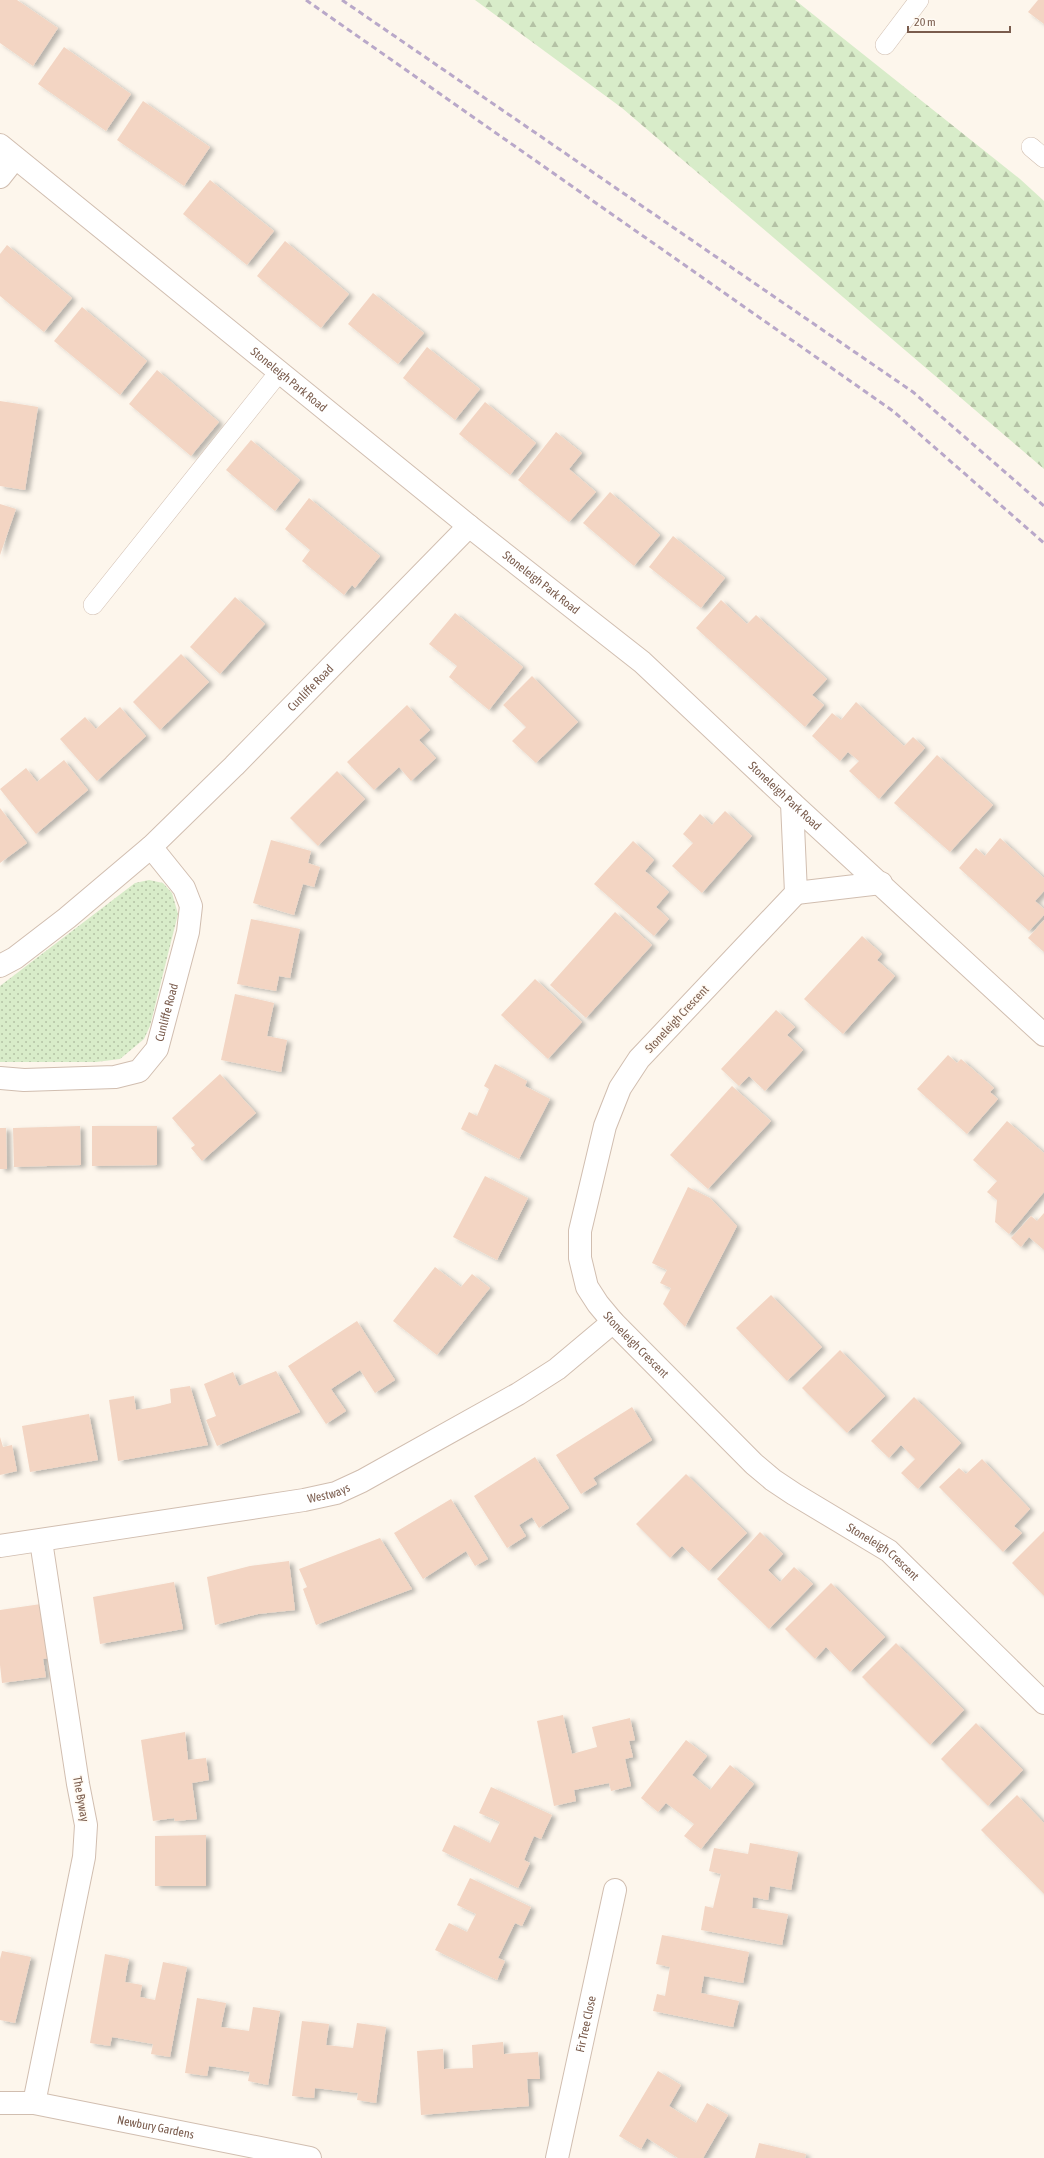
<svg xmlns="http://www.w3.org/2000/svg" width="1044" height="2158" font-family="'Asap Condensed',sans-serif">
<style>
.grass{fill:url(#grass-dots)}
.forest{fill:url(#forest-firs)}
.building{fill:#f3d5c3;filter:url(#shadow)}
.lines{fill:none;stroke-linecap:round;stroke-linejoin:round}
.service-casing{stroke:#d1beb0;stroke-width:20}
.minor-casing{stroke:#d1beb0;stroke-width:24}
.service{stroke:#fff;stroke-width:19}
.minor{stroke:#fff;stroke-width:22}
.rail{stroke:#b9a8c9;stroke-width:3;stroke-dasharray:6 4;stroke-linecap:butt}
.labels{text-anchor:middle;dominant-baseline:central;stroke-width:3;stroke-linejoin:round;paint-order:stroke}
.street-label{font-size:12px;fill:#7a5c4d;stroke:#fffaf3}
</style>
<defs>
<pattern id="grass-dots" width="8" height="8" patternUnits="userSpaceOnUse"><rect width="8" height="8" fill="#d8ecc9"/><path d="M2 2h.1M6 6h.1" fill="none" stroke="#b4c2a5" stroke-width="1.8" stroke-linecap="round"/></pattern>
<pattern id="forest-firs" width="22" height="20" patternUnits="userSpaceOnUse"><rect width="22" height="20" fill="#d8ecc9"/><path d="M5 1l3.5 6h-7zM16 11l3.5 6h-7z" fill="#b4c2a5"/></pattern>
<filter id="shadow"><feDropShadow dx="4.5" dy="2.5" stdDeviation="2" flood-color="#0004"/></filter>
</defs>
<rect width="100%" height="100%" fill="#fdf6ec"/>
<path class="grass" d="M149,880l14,3 9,10 6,21 -28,112 -6,13 -24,20 -24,3h-96v-76l135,-103z"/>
<path class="forest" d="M475,0h320l225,179 24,22v268l-422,-361z"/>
<g class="building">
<path d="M0,0h17l41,28 -25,38 -33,-23z"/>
<path d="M1038,0h6v24l-16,-12z"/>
<path d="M64,47l67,47 -25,37 -68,-47z"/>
<path d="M143,101l67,46 -26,39 -67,-46z"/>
<path d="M210,180l64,51 -27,34 -64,-51z"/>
<path d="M285,241l64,53 -28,34 -64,-52z"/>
<path d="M7,245l65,53 -28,34 -44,-36v-42z"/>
<path d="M373,293l51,40 -26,31 -50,-40z"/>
<path d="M82,307l65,54 -27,34 -66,-54z"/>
<path d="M427,347l53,42 -25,31 -52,-42z"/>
<path d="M157,370l62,52 -28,34 -62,-52z"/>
<path d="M0,401l38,6 -13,83 -25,-4z"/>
<path d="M485,402l51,41 -26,32 -51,-41z"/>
<path d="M556,432l26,21 -13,16 27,23 -27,30 -51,-42z"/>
<path d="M251,440l49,40 -25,31 -49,-41z"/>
<path d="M610,492l50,43 -26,31 -51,-43z"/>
<path d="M309,498l71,58 -25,32 -3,-3 -8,10 -42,-34 8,-11 -25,-21z"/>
<path d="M0,504l16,5 -16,46z"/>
<path d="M673,536l52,42 -24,30 -52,-41z"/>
<path d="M235,597l30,27 -45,50 -30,-27z"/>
<path d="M721,600l26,24 9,-9 71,64 -15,16 12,10 -19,22 -109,-99z"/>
<path d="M455,613l68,54 -34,43 -40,-33 8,-11 -28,-22z"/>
<path d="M181,654l28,28 -49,48 -27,-28z"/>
<path d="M532,676l46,46 -42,41 -24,-22 14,-14 -23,-22z"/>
<path d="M856,702l48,44 9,-9 12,11 -46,51 -30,-28 10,-10 -11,-9 -8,9 -28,-25 20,-23 9,7z"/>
<path d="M407,705l23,25 -11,10 17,18 -25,23 -12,-14 -25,23 -27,-28z"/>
<path d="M120,707l26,29 -49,45 -37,-42 25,-22 11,12z"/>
<path d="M937,755l56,50 -43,47 -56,-49z"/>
<path d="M64,760l24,30 -52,44 -36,-45 26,-21 11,14z"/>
<path d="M337,771l28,28 -47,47 -28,-28z"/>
<path d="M0,808l27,35 -27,20z"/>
<path d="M725,811l27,25 -50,57 -30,-27 21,-23 -10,-9 17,-20 12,11z"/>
<path d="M1000,838l44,40v13l-9,10 9,8v6l-15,16 -70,-63 17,-20 9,8z"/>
<path d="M271,840l40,11 -3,12 12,4 -6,20 -11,-3 -9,31 -41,-12z"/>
<path d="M633,841l21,19 -9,11 24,21 -13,15 13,12 -15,17 -60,-52z"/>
<path d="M615,912l37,33 -66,73 -36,-33z"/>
<path d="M251,919l49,10 -10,49 -11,-2 -3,15 -39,-7z"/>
<path d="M1044,920v32l-16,-14z"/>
<path d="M862,936l20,18 -5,6 18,16 -52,58 -39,-35z"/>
<path d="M535,979l47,43 -34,37 -47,-44z"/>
<path d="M235,994l39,9 -7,33 20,4 -6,32 -60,-12z"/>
<path d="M776,1010l19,17 -8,8 16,15 -38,41 -16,-15 -10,10 -18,-17z"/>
<path d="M948,1055l9,8 4,-4 15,13 18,16 -4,4 8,7 -31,35 -50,-45z"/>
<path d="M495,1064l32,17 -2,5 25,13 -31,60 -58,-30 8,-17 8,4 12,-27 -5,-3z"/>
<path d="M220,1074l36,39 -54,48 -11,-13 4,-3 -23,-27z"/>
<path d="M732,1086l39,35 -63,68 -38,-34z"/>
<path d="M1007,1121l37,32v39l-35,42 -14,-12 2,-22 -10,-8 10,-11 -24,-21z"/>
<path d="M80,1126l1,39 -67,2 -1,-39z"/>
<path d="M92,1126h65v39l-65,1z"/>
<path d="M0,1128h6l1,41h-7z"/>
<path d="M485,1176l43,22 -31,62 -44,-23z"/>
<path d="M688,1187l22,11 27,28 -52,101 -22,-23 8,-16 -11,-5 7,-13 -15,-7z"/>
<path d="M1044,1213v37l-15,-13 -8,10 -10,-9 20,-22 6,5z"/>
<path d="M435,1267l26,20 11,-13 18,14 -53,67 -44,-34z"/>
<path d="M771,1295l51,52 -35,34 -51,-53z"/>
<path d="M357,1321l38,59 -20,13 -15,-23 -29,19 15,22 -20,13 -38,-58z"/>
<path d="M840,1350l45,46 -38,37 -45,-45z"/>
<path d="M276,1371l24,41 -83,34 -11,-26 10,-4 -12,-32 29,-12 6,14z"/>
<path d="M190,1386l18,59 -90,16 -9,-61 25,-4 2,14 19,-3 16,-4 -1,-14z"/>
<path d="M914,1397l47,46 -43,46 -17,-16 14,-14 -14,-14 -12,13 -18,-17z"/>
<path d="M632,1407l20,33 -59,38 4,6 -16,10 -25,-39z"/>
<path d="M89,1414l9,46 -68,12 -8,-46z"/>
<path d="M0,1437l3,10 9,-2 5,26 -17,4z"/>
<path d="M535,1457l34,51 -30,20 -7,-11 -13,8 7,11 -19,12 -33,-52z"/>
<path d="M982,1459l48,50 -16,17 8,7 -19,19 -64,-65 20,-19 7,6z"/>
<path d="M686,1474l61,59 -38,38 -27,-25 -12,12 -34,-34z"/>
<path d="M451,1499l37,60 -13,7 -9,-15 -43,28 -29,-46z"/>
<path d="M1044,1531v65l-32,-33z"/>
<path d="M760,1532l23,22 -15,16 12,12 14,-15 19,17 -44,45 -52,-50z"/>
<path d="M380,1538l32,51 -96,36 -13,-36 4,-2 -8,-18z"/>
<path d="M289,1561l6,49 -37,4 -43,11 -8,-48 43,-11z"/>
<path d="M174,1582l9,47 -83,15 -7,-47z"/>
<path d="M831,1583l54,54 -35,35 -24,-25 -11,12 -30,-30z"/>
<path d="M41,1604l8,54 -6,1 3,18 -44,6 -2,-18v-55z"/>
<path d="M896,1643l68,67 -34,35 -68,-68z"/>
<path d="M563,1715l9,39 25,-7 -5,-20 38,-9 5,22 -6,1 4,16 -8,2 6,27 -20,5 -2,-8 -35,7 2,11 -22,5 -17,-85z"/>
<path d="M976,1723l47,47 -35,36 -47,-47z"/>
<path d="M185,1732l3,28 18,-2 3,22 -17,3 5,36 -22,2 -1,-3 -21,3 -12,-81z"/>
<path d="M686,1740l21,16 -15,19 18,15 20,-25 24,19 -53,65 -17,-13 10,-12 -28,-21 -8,9 -17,-14z"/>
<path d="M491,1787l61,28 -11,24 -7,-3 -6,14 -4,10 6,3 -12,25 -76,-37 12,-26 36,18 10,-21 -21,-9z"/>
<path d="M1017,1795l27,28v71l-63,-64z"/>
<path d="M206,1835v51h-51v-50z"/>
<path d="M750,1843l48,9 -7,38 -21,-4 -2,14 -15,-3 -1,11 36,6 -6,31 -81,-15 4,-24 8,2 8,-34 -12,-3 5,-23 34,6z"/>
<path d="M470,1878l61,29 -9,19 -7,-3 -17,35 7,3 -8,19 -62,-30 14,-27 18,9 9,-18 -19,-9z"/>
<path d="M662,1935l87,17 -6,31 -39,-7 -3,17 38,8 -6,26 -80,-16 4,-17 8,2 5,-29 -14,-3z"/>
<path d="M2,1951l29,6 -16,66 -15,-3v-61z"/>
<path d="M105,1954l24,5 -4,23 17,3 -2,12 15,3 8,-38 24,5 -17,90 -19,-3 2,-10 -41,-7 -2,9 -20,-3z"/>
<path d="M197,1998l29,5 -5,24 28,4 4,-24 27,4 -12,74 -20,-4 2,-9 -41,-6 -2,10 -22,-3z"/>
<path d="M302,2021l27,3 -3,21 27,3 4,-25 29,4 -10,76 -19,-3 1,-7 -43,-5 -1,10 -22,-2z"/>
<path d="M503,2042l1,12 34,-2 2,27h-13l2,27 -108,9 -4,-64 26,-2 1,20 29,-1 -1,-23z"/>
<path d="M658,2071l23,14 -12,21 27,17 11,-20 21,12 -25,43h-25l-31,-20 -6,11 -22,-13z"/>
<path d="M759,2143l47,11 -1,4h-50z"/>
</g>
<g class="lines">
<defs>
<g id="service">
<path d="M885,45l34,-45"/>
<path d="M1031,147l13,11"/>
<path d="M93,605l187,-234"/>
</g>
<g id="minor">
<path id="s1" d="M0,145l469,381 173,136 150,141 252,232"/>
<path d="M0,177l15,-19"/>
<path id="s2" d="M792,803l4,90 -157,166 -19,29 -15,38 -25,105v27l7,29 11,17 15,18 141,142 19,16 21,14 95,57 155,152"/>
<path d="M796,893l85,-10"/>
<path id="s3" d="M0,966l15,-8 52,-40 84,-71 83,-81 235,-240"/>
<path id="s4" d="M0,1078l24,2 91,-3 24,-6 18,-22 31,-117 3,-26 -7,-18 -33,-41"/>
<path id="s5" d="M0,1546l304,-46 32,-7 26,-12 156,-87 39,-25 56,-47"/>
<path id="s6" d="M0,2103h34l276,55"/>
<path d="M34,2103l50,-246 2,-32 -8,-41 -37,-243"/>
<path id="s7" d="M557,2158l58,-268"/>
</g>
</defs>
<use href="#service" class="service-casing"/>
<use href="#minor" class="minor-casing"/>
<use href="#service" class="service"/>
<use href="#minor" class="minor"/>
<g class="rail">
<path d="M306,0l587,411 151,132"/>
<path d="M342,0l571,392 131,114"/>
</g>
</g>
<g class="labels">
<g class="street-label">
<text stroke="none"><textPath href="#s1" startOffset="372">Stoneleigh Park Road</textPath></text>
<text stroke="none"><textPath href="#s1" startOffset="696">Stoneleigh Park Road</textPath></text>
<text stroke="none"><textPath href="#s3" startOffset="418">Cunliffe Road</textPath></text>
<text stroke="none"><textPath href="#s1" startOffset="1020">Stoneleigh Park Road</textPath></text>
<text stroke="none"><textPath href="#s4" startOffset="206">Cunliffe Road</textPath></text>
<text transform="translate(677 1019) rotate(-47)">Stoneleigh Crescent</text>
<text stroke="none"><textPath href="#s2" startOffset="635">Stoneleigh Crescent</textPath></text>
<text stroke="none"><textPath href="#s5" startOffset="333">Westways</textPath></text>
<text stroke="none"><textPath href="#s2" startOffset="959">Stoneleigh Crescent</textPath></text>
<text transform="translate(81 1799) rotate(80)">The Byway</text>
<text stroke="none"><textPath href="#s7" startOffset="137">Fir Tree Close</textPath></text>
<text stroke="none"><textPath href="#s6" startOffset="158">Newbury Gardens</textPath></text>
</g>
</g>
<path d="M908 26v6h102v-6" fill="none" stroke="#7a5c4d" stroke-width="2"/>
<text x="914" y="26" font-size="12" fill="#7a5c4d" stroke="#fffaf3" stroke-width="3" paint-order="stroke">20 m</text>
</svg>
